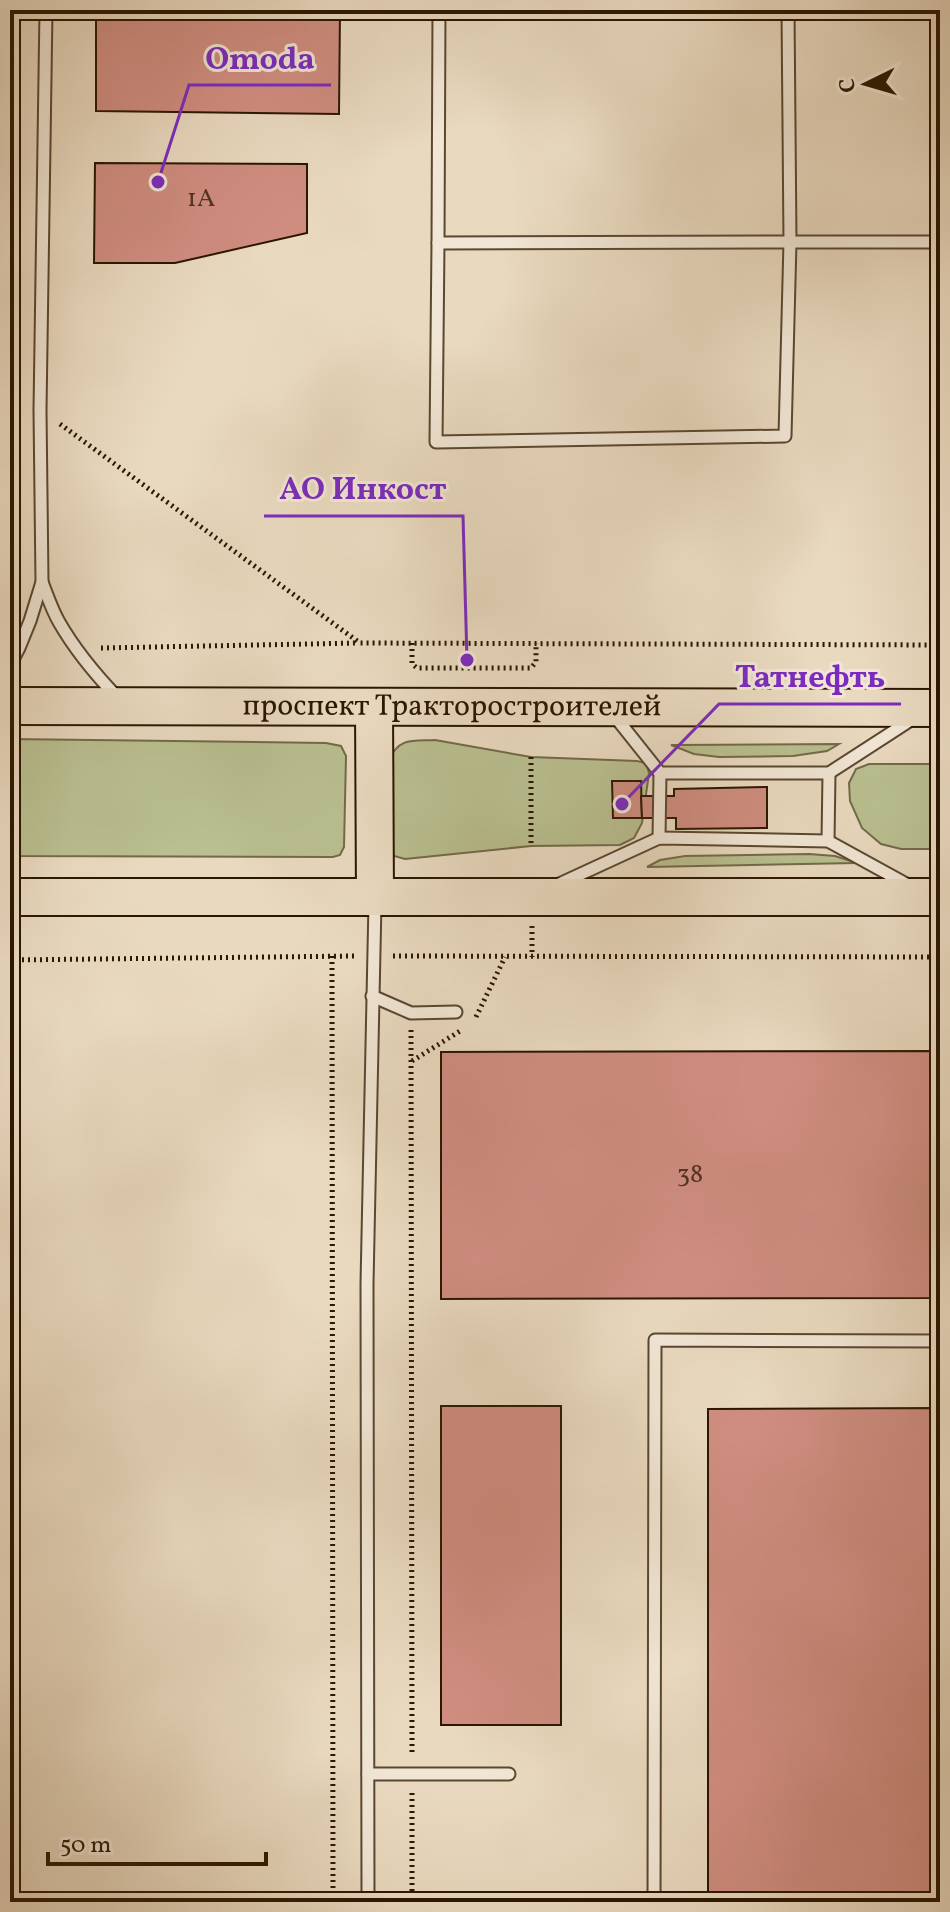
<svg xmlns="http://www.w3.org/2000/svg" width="950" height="1912" font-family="Vollkorn,serif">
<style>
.green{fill:#b9bf90;stroke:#726a48;stroke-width:2}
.building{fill:#cf8d80;stroke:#2b1601;stroke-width:2}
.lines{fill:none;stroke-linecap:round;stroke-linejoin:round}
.service-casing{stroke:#5a4730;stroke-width:15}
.primary-casing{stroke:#2b1601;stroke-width:40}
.path{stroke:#2b1601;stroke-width:5;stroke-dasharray:2 4;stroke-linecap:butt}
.service{stroke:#f1e6d5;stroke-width:11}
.primary{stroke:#e9d9bf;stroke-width:36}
.labels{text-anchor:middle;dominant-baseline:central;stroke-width:6;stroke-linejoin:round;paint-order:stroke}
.number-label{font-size:26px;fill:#543421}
.street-label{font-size:30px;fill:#2b1601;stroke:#f1e6d5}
.leader{fill:none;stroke:#7b2cbf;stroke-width:3}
.callout-dot{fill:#7b2cbf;stroke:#f1e6d5;stroke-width:3}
.callout-label{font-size:32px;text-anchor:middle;font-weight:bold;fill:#7b2cbf;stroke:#f1e6d5;stroke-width:6;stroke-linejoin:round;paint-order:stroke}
</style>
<rect width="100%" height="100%" fill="#e9d9bf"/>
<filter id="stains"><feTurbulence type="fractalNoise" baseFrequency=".0025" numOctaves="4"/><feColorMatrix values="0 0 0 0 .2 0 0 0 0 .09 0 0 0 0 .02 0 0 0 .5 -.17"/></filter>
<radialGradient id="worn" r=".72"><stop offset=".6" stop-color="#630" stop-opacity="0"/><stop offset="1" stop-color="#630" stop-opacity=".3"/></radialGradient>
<g class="green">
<path d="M17,305l3,106 -10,-10v-94z"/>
<path d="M10,739l316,4 15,3 5,10 -2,91 -4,8 -7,2 -323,-1z"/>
<path d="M435,740l96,17 106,4 9,2 3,10 -7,50 -8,15 -14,7 -89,1 -126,13 -11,-3 -6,-11 1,-85c10,-23 24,-19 46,-20z"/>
<path d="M839,744l-12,7 -34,5 -74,1 -25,-3 -23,-9z"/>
<path d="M869,764h71v85h-39l-20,-5 -19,-16 -12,-27 -1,-18 7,-14z"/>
<path d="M809,854l26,2 22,7 -210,4 13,-7 25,-4z"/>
</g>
<g class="building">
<path d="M96,10h244l-1,104 -243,-3z"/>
<path d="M95,163l212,1v69l-132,30h-81z"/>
<path d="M612,781h29l1,37h-29z"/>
<path d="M767,787v41l-91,1v-11h-34l-1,-22h33v-7z"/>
<path d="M940,1051v247l-499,1v-247z"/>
<rect x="441" y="1406" width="120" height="319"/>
<path d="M940,1408v494h-232v-493z"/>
</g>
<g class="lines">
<defs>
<g id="service">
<path d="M439,10l-1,233 352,-1 -2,-232"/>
<path d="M438,243l-2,199 349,-6 5,-194h150"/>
<path d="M42,582c5,13 10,28 17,40 16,28 36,52 58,75"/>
<path d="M10,665l9,-17 11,-27 12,-39 -2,-172 6,-400"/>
<path d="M613,714l47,59h169l85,-55"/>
<path d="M659,838l1,-65"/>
<path d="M828,841l1,-68"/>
<path d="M557,885l102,-47 169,3 82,45"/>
<path d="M372,996l39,17 45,-1"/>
<path d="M368,1774h141"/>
<path d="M368,1902l-1,-618 8,-381"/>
<path d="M654,1902l1,-562 285,1"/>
</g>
<g id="primary">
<path id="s1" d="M10,706l930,2"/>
<path d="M374,707l1,190"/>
<path d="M10,897h930"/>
</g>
</defs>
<use href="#service" class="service-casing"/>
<use href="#primary" class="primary-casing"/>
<g class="path">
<path d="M60,424l300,219 580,2"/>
<path d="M412,643v21l5,4h114l5,-6v-19"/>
<path d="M101,648l258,-5"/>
<path d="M531,757v89"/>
<path d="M532,926v31"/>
<path d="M332,956l1,946"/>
<path d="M393,956l547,1"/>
<path d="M10,960l345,-4"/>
<path d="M476,1017l29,-60"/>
<path d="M411,1030l1,725"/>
<path d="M412,1061l48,-30"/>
<path d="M412,1793v109"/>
</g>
<use href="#service" class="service"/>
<use href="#primary" class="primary"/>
</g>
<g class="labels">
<g class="number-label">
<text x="201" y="199">1А</text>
<text x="690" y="1175">38</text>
</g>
<g class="street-label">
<text stroke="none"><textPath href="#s1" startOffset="442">проспект Тракторостроителей</textPath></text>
</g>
</g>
<path class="leader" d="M158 182L189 85H331M467 660L463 516H264M622 804L719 704H901"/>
<g class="callout-dot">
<circle cx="158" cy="182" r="8"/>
<circle cx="467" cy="660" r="8"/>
<circle cx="622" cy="804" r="8"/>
</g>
<g class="callout-label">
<text x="260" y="69">Omoda</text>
<text x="363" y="499">АО Инкост</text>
<text x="810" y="687">Татнефть</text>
</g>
<rect width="950" height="1912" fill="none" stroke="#e9d9bf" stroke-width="40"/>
<rect x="12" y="12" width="926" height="1888" fill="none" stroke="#2b1601" stroke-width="4"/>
<rect x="20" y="20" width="910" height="1872" fill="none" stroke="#2b1601" stroke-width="2"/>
<g transform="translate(866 84) rotate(265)" stroke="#f1e6d5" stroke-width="6" paint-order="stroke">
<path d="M0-6L14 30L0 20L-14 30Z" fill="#2b1601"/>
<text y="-12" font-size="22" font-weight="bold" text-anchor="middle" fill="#2b1601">С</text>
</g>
<path d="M48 1852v12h218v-12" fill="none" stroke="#2b1601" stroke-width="4"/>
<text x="60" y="1852" font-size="24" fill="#2b1601" stroke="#f1e6d5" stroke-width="6" paint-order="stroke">50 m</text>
<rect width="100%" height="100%" filter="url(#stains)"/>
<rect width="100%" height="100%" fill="url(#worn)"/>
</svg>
